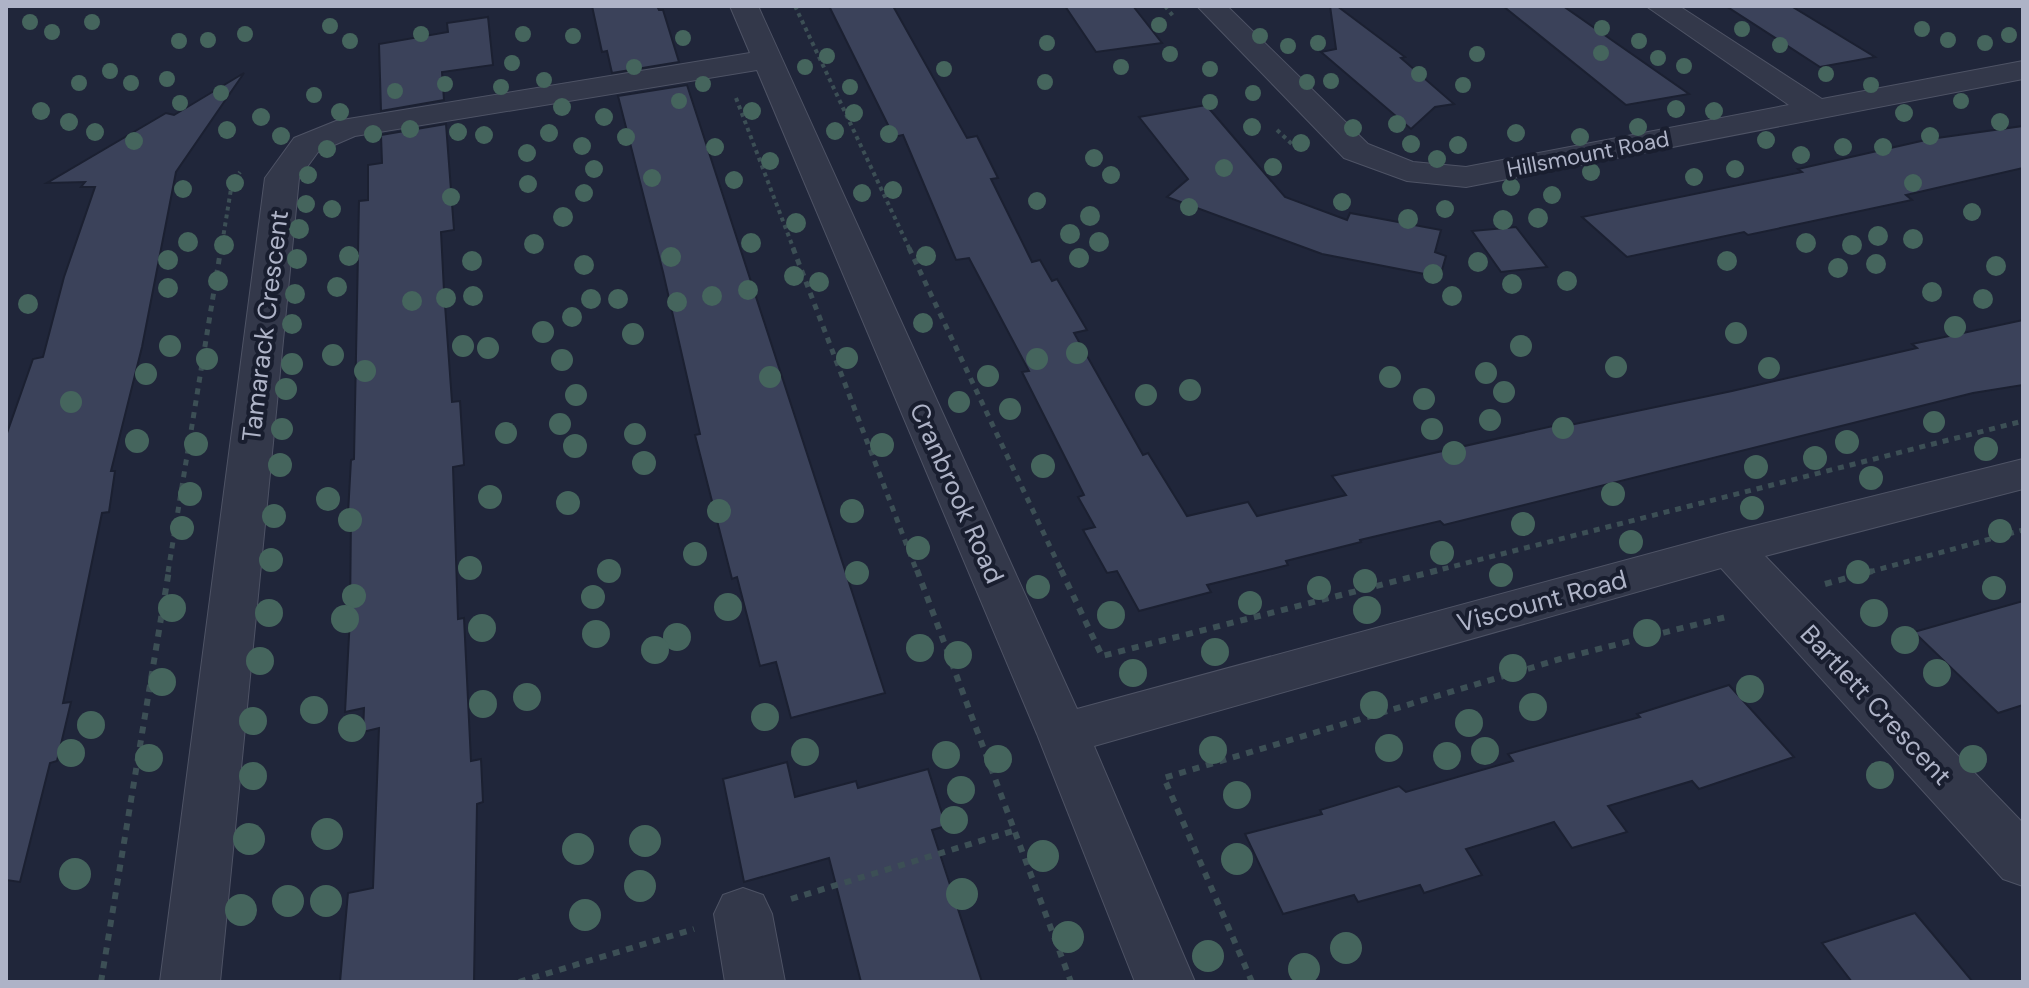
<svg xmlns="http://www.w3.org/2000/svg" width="2029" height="988" font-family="'DM Sans',sans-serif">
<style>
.building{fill:#3b425a;stroke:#1b2031;stroke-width:2}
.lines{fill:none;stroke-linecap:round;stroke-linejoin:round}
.minor-casing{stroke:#4e5365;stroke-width:2}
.path-far2{stroke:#3c4f55;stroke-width:4;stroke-dasharray:4 4;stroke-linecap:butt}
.path-far1{stroke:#3c4f55;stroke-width:5;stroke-dasharray:6 6;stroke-linecap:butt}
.path{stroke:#3c4f55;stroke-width:6;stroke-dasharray:7 7;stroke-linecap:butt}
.minor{fill:#33384a;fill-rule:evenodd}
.tree{fill:#45655d}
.labels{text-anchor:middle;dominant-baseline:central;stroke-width:8;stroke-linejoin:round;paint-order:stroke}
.far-street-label{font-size:22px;fill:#aeb3c7;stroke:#191e2f}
.street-label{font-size:26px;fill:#aeb3c7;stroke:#191e2f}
</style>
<rect width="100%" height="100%" fill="#20263a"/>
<g class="building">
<path d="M592,6h65l2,4h4l16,52 -67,11 -5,-22 -5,1z"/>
<path d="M829,6h64l74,132 10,-2 21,42 -7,1 41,83 8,-2 12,21 5,-2 30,51 -13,3 69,122 5,-2 39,63 61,-14 9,14 89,-21 -14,-19 221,-50 3,2 176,-37 185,-43 -5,-4 111,-24v65l-50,8 -529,132 -4,-4 -80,19 1,2 -75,19 2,4 -81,20 4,7 -72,19 -22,-40 -10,2 -24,-43 12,-3 -17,-30 6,-2 -62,-123 7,-1 -60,-113 -13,2 -53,-125 -9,2z"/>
<path d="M1065,6h68l29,37 -66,9z"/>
<path d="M1330,6h7l68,51 -4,1 53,46 -19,3 -24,22 -90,-77 15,-3z"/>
<path d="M1503,6h60l126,88 -63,11z"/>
<path d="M1726,6h65l84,51 -55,10z"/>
<path d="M488,17l5,48 -51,7 2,28 -63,11 -2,-67 69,-12 -1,-9z"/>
<path d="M244,73l-68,99 -34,175 -31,124h4l-6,41 -7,1 -39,190 8,-1 -14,59 -7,2 -30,119 -14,-2v-444l27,-77 10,-2 21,-80 31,-90h-14l4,-5 -38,1 119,-70 8,2z"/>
<path d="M687,85l198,608 -94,25 -15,-56 -16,4 -23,-89 -5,2 -37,-144 5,-1 -37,-162 -45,-176z"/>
<path d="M1206,105l79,92 62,23 3,-7 91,17 -6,22 11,4 -6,21 -118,-23 -155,-57 21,-18 -49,-62z"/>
<path d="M446,124l8,106 -13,2 3,59 8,111 8,-1 4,64 -11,2 5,152 6,-1 7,143 10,-2 2,43 -6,2 -3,178h-134l8,-89 25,-5 6,-160 -16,4 1,-24 -19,4 5,-95 1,-104 -3,1 3,-54 3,-1 5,-258 9,-1v-35l14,-2 -1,-28z"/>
<path d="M2023,126v42l-117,27 6,5 -164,35 -4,-3 -117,25 -45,-40 220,-45 -4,-3 132,-30z"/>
<path d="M1516,227l31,40 -46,5 -29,-41z"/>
<path d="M2023,601v104l-25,8 -84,-81z"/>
<path d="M1729,685l65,72 -95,32 -7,-8 -84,25 19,26 -55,16 -18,-26 -88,27 16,26 -58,18 -4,-8 -62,17 -4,-7 -71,19 -38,-80 77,-20 -2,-4 79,-24 7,6 107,-31 -5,-7 132,-37 -3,-3z"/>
<path d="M787,762l8,35 61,-16 2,7 70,-19 18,57 -14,4 50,152h-121l-32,-124 -85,24 -21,-103z"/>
<path d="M1915,913l58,69h-121l-30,-39z"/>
</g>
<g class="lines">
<defs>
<g id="minor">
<path d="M730,6h28l319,703 653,-177 293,-73v30l-258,67 258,267v63l-20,-7 -282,-311 -627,178 101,236h-60l-98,-248 -280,-664 -402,66 -37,16 -19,26 -79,804h-60l105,-804 29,-40 42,-17 414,-68z"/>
<path d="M1197,6h30l141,138 45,18 53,5 323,-62 -143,-99h33l143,93 201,-38v18l-557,108 -59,-6 -63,-23z"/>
<path d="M743,888l20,7 9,19 13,68h-60l-11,-68 9,-19z"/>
</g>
</defs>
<use href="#minor" class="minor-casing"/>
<g class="path-far2">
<path d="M795,6l115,244"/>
<path d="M1165,6l8,10"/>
<path d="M736,98l58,152"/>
<path d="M1277,130l16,15"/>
<path d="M221,250l11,-67 8,-11"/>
</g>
<g class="path-far1">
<path d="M793,248l124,324"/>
<path d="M909,248l153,324"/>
<path d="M168,572l53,-324"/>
<path d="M1431,572l592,-151"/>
<path d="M1869,572l154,-42"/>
</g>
<g class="path">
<path d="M917,570l154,412"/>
<path d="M1061,570l41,86 337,-86"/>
<path d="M1825,584l51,-14"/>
<path d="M791,899l225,-69"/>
<path d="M101,982l68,-412"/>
<path d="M519,982l175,-53"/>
<path d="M1252,982l-88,-204 403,-121 163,-41"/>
</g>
<use href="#minor" class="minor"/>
</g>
<g class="tree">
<circle cx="30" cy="22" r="8"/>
<circle cx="92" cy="22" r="8"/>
<circle cx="1159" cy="25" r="8"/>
<circle cx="330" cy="26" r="8"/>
<circle cx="1602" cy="28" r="8"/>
<circle cx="1742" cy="29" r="8"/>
<circle cx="1922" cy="29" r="8"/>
<circle cx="52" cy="32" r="8"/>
<circle cx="245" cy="34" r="8"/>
<circle cx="421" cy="34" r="8"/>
<circle cx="523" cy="34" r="8"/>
<circle cx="2009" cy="35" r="8"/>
<circle cx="573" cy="36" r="8"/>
<circle cx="1260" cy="36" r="8"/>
<circle cx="683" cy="38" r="8"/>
<circle cx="208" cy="40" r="8"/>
<circle cx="1948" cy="40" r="8"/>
<circle cx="179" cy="41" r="8"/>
<circle cx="350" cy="41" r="8"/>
<circle cx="1639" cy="41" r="8"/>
<circle cx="1047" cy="43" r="8"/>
<circle cx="1318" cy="43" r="8"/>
<circle cx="1985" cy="43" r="8"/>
<circle cx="1780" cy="45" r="8"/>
<circle cx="1288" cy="46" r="8"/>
<circle cx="1601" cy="53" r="8"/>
<circle cx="1170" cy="54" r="8"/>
<circle cx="1477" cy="54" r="8"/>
<circle cx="827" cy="56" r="8"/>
<circle cx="1658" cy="58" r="8"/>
<circle cx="512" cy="63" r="8"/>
<circle cx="1684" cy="66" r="8"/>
<circle cx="634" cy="67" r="8"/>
<circle cx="805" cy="67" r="8"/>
<circle cx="1121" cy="67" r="8"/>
<circle cx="944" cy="69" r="8"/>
<circle cx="1210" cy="69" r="8"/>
<circle cx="110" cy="71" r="8"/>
<circle cx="1419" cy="74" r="8"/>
<circle cx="1826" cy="74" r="8"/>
<circle cx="167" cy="79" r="8"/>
<circle cx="544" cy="80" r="8"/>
<circle cx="1331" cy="81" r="8"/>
<circle cx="1045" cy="82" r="8"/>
<circle cx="1307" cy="82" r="8"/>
<circle cx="79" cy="83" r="8"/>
<circle cx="131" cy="83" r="8"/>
<circle cx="445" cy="84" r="8"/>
<circle cx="703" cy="84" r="8"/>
<circle cx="1463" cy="85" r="8"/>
<circle cx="1871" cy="85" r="8"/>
<circle cx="501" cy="87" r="8"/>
<circle cx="850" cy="87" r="8"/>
<circle cx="395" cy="91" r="8"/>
<circle cx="221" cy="93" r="8"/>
<circle cx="1253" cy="93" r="8"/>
<circle cx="314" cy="95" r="8"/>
<circle cx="679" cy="101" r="8"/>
<circle cx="1961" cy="101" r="8"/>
<circle cx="1210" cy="102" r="8"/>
<circle cx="180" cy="103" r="8"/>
<circle cx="562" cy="107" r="9"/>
<circle cx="1676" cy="109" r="9"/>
<circle cx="41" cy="111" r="9"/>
<circle cx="752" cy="111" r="9"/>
<circle cx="1714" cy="111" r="9"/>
<circle cx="340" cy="112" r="9"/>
<circle cx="854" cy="113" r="9"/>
<circle cx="1904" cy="113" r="9"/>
<circle cx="261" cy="117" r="9"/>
<circle cx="604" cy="117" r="9"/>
<circle cx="69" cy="122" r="9"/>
<circle cx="2000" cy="122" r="9"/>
<circle cx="1397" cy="124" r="9"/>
<circle cx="1252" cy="127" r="9"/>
<circle cx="1638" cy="127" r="9"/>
<circle cx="1353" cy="128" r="9"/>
<circle cx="410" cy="129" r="9"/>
<circle cx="227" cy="130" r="9"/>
<circle cx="835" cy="131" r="9"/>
<circle cx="95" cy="132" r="9"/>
<circle cx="458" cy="132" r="9"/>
<circle cx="549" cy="133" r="9"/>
<circle cx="1516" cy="133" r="9"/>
<circle cx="373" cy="134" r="9"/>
<circle cx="889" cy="134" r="9"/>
<circle cx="484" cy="135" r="9"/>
<circle cx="281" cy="136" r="9"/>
<circle cx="1930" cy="136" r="9"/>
<circle cx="626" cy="137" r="9"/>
<circle cx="1580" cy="137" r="9"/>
<circle cx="1766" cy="140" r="9"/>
<circle cx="134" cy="141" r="9"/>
<circle cx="1301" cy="143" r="9"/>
<circle cx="1411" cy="144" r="9"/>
<circle cx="1458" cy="145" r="9"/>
<circle cx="582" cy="146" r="9"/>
<circle cx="715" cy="147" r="9"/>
<circle cx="1843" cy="147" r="9"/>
<circle cx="1883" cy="147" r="9"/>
<circle cx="327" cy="149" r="9"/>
<circle cx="527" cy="153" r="9"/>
<circle cx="1801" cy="155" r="9"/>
<circle cx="1094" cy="158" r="9"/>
<circle cx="1437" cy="159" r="9"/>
<circle cx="770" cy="161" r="9"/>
<circle cx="1273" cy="167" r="9"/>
<circle cx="1224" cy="168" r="9"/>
<circle cx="594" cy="169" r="9"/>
<circle cx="1735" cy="169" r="9"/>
<circle cx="1591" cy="172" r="9"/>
<circle cx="308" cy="175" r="9"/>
<circle cx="1111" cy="175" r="9"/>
<circle cx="1694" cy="177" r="9"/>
<circle cx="652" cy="178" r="9"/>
<circle cx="734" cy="180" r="9"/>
<circle cx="235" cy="183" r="9"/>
<circle cx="1913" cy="183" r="9"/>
<circle cx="528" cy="184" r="9"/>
<circle cx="1511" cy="187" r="9"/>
<circle cx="183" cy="189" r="9"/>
<circle cx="893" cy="190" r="9"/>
<circle cx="584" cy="193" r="9"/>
<circle cx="862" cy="193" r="9"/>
<circle cx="1552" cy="195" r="9"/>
<circle cx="451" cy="197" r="9"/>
<circle cx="1037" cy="201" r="9"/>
<circle cx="1342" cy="202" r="9"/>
<circle cx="306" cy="204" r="9"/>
<circle cx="1189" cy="207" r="9"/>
<circle cx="332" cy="209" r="9"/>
<circle cx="1445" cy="209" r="9"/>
<circle cx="1972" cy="212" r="9"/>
<circle cx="1090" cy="216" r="10"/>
<circle cx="563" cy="217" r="10"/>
<circle cx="1538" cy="218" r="10"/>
<circle cx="1408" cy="219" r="10"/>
<circle cx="1503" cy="220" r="10"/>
<circle cx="796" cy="223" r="10"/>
<circle cx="299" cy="229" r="10"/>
<circle cx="1070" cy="234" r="10"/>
<circle cx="1878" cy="236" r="10"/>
<circle cx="1913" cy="239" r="10"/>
<circle cx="188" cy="242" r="10"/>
<circle cx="1099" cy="242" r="10"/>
<circle cx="751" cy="243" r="10"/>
<circle cx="1806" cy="243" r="10"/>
<circle cx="534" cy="244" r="10"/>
<circle cx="224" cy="245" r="10"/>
<circle cx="1852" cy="245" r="10"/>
<circle cx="349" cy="256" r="10"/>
<circle cx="926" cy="256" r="10"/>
<circle cx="671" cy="257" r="10"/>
<circle cx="1079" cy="258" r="10"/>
<circle cx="297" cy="259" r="10"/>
<circle cx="168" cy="260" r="10"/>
<circle cx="472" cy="261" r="10"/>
<circle cx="1727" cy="261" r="10"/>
<circle cx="1478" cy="262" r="10"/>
<circle cx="1876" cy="264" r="10"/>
<circle cx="584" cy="265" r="10"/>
<circle cx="1996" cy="266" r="10"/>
<circle cx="1838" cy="268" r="10"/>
<circle cx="1433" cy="274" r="10"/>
<circle cx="794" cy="276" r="10"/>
<circle cx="218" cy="281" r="10"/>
<circle cx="1567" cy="281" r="10"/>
<circle cx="819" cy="282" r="10"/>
<circle cx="1512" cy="284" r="10"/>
<circle cx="337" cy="287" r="10"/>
<circle cx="168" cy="288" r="10"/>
<circle cx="748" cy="290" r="10"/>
<circle cx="1932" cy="292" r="10"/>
<circle cx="295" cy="294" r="10"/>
<circle cx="473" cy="296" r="10"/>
<circle cx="712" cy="296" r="10"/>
<circle cx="1452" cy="296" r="10"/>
<circle cx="446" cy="298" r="10"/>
<circle cx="591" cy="299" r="10"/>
<circle cx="618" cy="299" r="10"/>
<circle cx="1983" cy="299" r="10"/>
<circle cx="412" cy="301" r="10"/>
<circle cx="677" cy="302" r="10"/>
<circle cx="28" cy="304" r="10"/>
<circle cx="572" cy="317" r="10"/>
<circle cx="923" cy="323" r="10"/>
<circle cx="292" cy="324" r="10"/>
<circle cx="1955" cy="327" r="11"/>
<circle cx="543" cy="332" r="11"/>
<circle cx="1736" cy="333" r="11"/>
<circle cx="633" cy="334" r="11"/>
<circle cx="170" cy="346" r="11"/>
<circle cx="463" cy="346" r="11"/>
<circle cx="1521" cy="346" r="11"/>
<circle cx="488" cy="348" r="11"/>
<circle cx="1077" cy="353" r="11"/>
<circle cx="333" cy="355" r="11"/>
<circle cx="847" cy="358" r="11"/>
<circle cx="207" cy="359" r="11"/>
<circle cx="1037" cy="359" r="11"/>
<circle cx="562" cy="360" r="11"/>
<circle cx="292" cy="364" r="11"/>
<circle cx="1616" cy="367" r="11"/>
<circle cx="1769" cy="368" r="11"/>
<circle cx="365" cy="371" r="11"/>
<circle cx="1486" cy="373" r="11"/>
<circle cx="146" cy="374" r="11"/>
<circle cx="988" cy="376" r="11"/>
<circle cx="770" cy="377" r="11"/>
<circle cx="1390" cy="377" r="11"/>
<circle cx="286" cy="389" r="11"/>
<circle cx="1190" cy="390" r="11"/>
<circle cx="1504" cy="392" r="11"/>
<circle cx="576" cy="395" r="11"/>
<circle cx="1146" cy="395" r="11"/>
<circle cx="1424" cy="399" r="11"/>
<circle cx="71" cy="402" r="11"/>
<circle cx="959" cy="402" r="11"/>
<circle cx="1010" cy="409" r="11"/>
<circle cx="1490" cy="420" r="11"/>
<circle cx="1934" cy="422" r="11"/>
<circle cx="560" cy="424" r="11"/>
<circle cx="1563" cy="428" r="11"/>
<circle cx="282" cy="429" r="11"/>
<circle cx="1432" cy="429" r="11"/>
<circle cx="506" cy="433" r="11"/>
<circle cx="635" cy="434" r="11"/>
<circle cx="137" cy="441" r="12"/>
<circle cx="1847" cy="442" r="12"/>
<circle cx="196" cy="444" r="12"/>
<circle cx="882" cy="445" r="12"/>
<circle cx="575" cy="446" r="12"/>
<circle cx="1986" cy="449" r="12"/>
<circle cx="1454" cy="453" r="12"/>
<circle cx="1815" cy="458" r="12"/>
<circle cx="644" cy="463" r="12"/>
<circle cx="280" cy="465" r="12"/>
<circle cx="1043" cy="466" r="12"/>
<circle cx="1756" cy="467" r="12"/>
<circle cx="1871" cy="478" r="12"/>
<circle cx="190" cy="494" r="12"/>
<circle cx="1613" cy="494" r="12"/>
<circle cx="490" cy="497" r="12"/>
<circle cx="328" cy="499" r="12"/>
<circle cx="568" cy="503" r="12"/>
<circle cx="1752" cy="508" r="12"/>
<circle cx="719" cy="511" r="12"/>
<circle cx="852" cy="511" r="12"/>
<circle cx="274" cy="516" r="12"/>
<circle cx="350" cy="520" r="12"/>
<circle cx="1523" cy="524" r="12"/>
<circle cx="182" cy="528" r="12"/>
<circle cx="2000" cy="531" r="12"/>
<circle cx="1631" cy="542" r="12"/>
<circle cx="918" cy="548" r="12"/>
<circle cx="1442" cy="553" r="12"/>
<circle cx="695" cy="554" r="12"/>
<circle cx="271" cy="560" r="12"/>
<circle cx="470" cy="568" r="12"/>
<circle cx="609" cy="571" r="12"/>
<circle cx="1858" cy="572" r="12"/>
<circle cx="857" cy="573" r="12"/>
<circle cx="1501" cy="575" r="12"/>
<circle cx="1365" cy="581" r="12"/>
<circle cx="1038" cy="587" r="12"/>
<circle cx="1319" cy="588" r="12"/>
<circle cx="1994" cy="588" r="12"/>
<circle cx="354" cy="596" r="12"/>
<circle cx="593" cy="597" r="12"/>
<circle cx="1250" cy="603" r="12"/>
<circle cx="728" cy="607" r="14"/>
<circle cx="172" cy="608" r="14"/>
<circle cx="1367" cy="610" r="14"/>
<circle cx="269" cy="613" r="14"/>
<circle cx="1874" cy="613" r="14"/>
<circle cx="1111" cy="615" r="14"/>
<circle cx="345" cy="619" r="14"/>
<circle cx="482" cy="628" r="14"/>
<circle cx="1647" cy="633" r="14"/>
<circle cx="596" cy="634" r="14"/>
<circle cx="677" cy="637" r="14"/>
<circle cx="1905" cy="640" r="14"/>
<circle cx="920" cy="648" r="14"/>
<circle cx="655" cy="650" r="14"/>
<circle cx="1215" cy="652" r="14"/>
<circle cx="958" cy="655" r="14"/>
<circle cx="260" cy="661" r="14"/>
<circle cx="1513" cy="668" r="14"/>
<circle cx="1133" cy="673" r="14"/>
<circle cx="1937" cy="673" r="14"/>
<circle cx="162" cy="682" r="14"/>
<circle cx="1750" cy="689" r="14"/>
<circle cx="527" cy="697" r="14"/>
<circle cx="483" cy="704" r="14"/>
<circle cx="1374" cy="705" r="14"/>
<circle cx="1533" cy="707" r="14"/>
<circle cx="314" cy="710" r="14"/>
<circle cx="765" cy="717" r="14"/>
<circle cx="253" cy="721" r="14"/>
<circle cx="1469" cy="723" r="14"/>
<circle cx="91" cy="725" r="14"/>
<circle cx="352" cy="728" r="14"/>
<circle cx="1389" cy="748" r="14"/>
<circle cx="1213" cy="750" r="14"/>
<circle cx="1485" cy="751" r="14"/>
<circle cx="805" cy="752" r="14"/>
<circle cx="71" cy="753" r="14"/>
<circle cx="946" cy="755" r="14"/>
<circle cx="1447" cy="756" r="14"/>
<circle cx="149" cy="758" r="14"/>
<circle cx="998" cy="759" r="14"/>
<circle cx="1973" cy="759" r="14"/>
<circle cx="1880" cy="775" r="14"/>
<circle cx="253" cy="776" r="14"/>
<circle cx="961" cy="790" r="14"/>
<circle cx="1237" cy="795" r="14"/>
<circle cx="954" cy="820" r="14"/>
<circle cx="327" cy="834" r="16"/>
<circle cx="249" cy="839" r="16"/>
<circle cx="645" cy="841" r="16"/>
<circle cx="578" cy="849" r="16"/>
<circle cx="1043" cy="856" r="16"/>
<circle cx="1237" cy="859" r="16"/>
<circle cx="75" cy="874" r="16"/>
<circle cx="640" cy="886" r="16"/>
<circle cx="962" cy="894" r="16"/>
<circle cx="288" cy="901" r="16"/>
<circle cx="326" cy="901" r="16"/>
<circle cx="241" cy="910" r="16"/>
<circle cx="585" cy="915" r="16"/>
<circle cx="1068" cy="937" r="16"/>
<circle cx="1346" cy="948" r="16"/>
<circle cx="1208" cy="956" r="16"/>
<circle cx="1304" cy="969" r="16"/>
</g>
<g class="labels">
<g class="far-street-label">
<text transform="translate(1588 154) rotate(-11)">Hillsmount Road</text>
</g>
<g class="street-label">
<text transform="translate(265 326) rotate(-83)">Tamarack Crescent</text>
<text transform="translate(957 493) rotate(66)">Cranbrook Road</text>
<text transform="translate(1542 601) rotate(-15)">Viscount Road</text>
<text transform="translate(1876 705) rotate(47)">Bartlett Crescent</text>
</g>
</g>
<rect width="2029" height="988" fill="none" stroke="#aeb3c7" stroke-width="16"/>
</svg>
